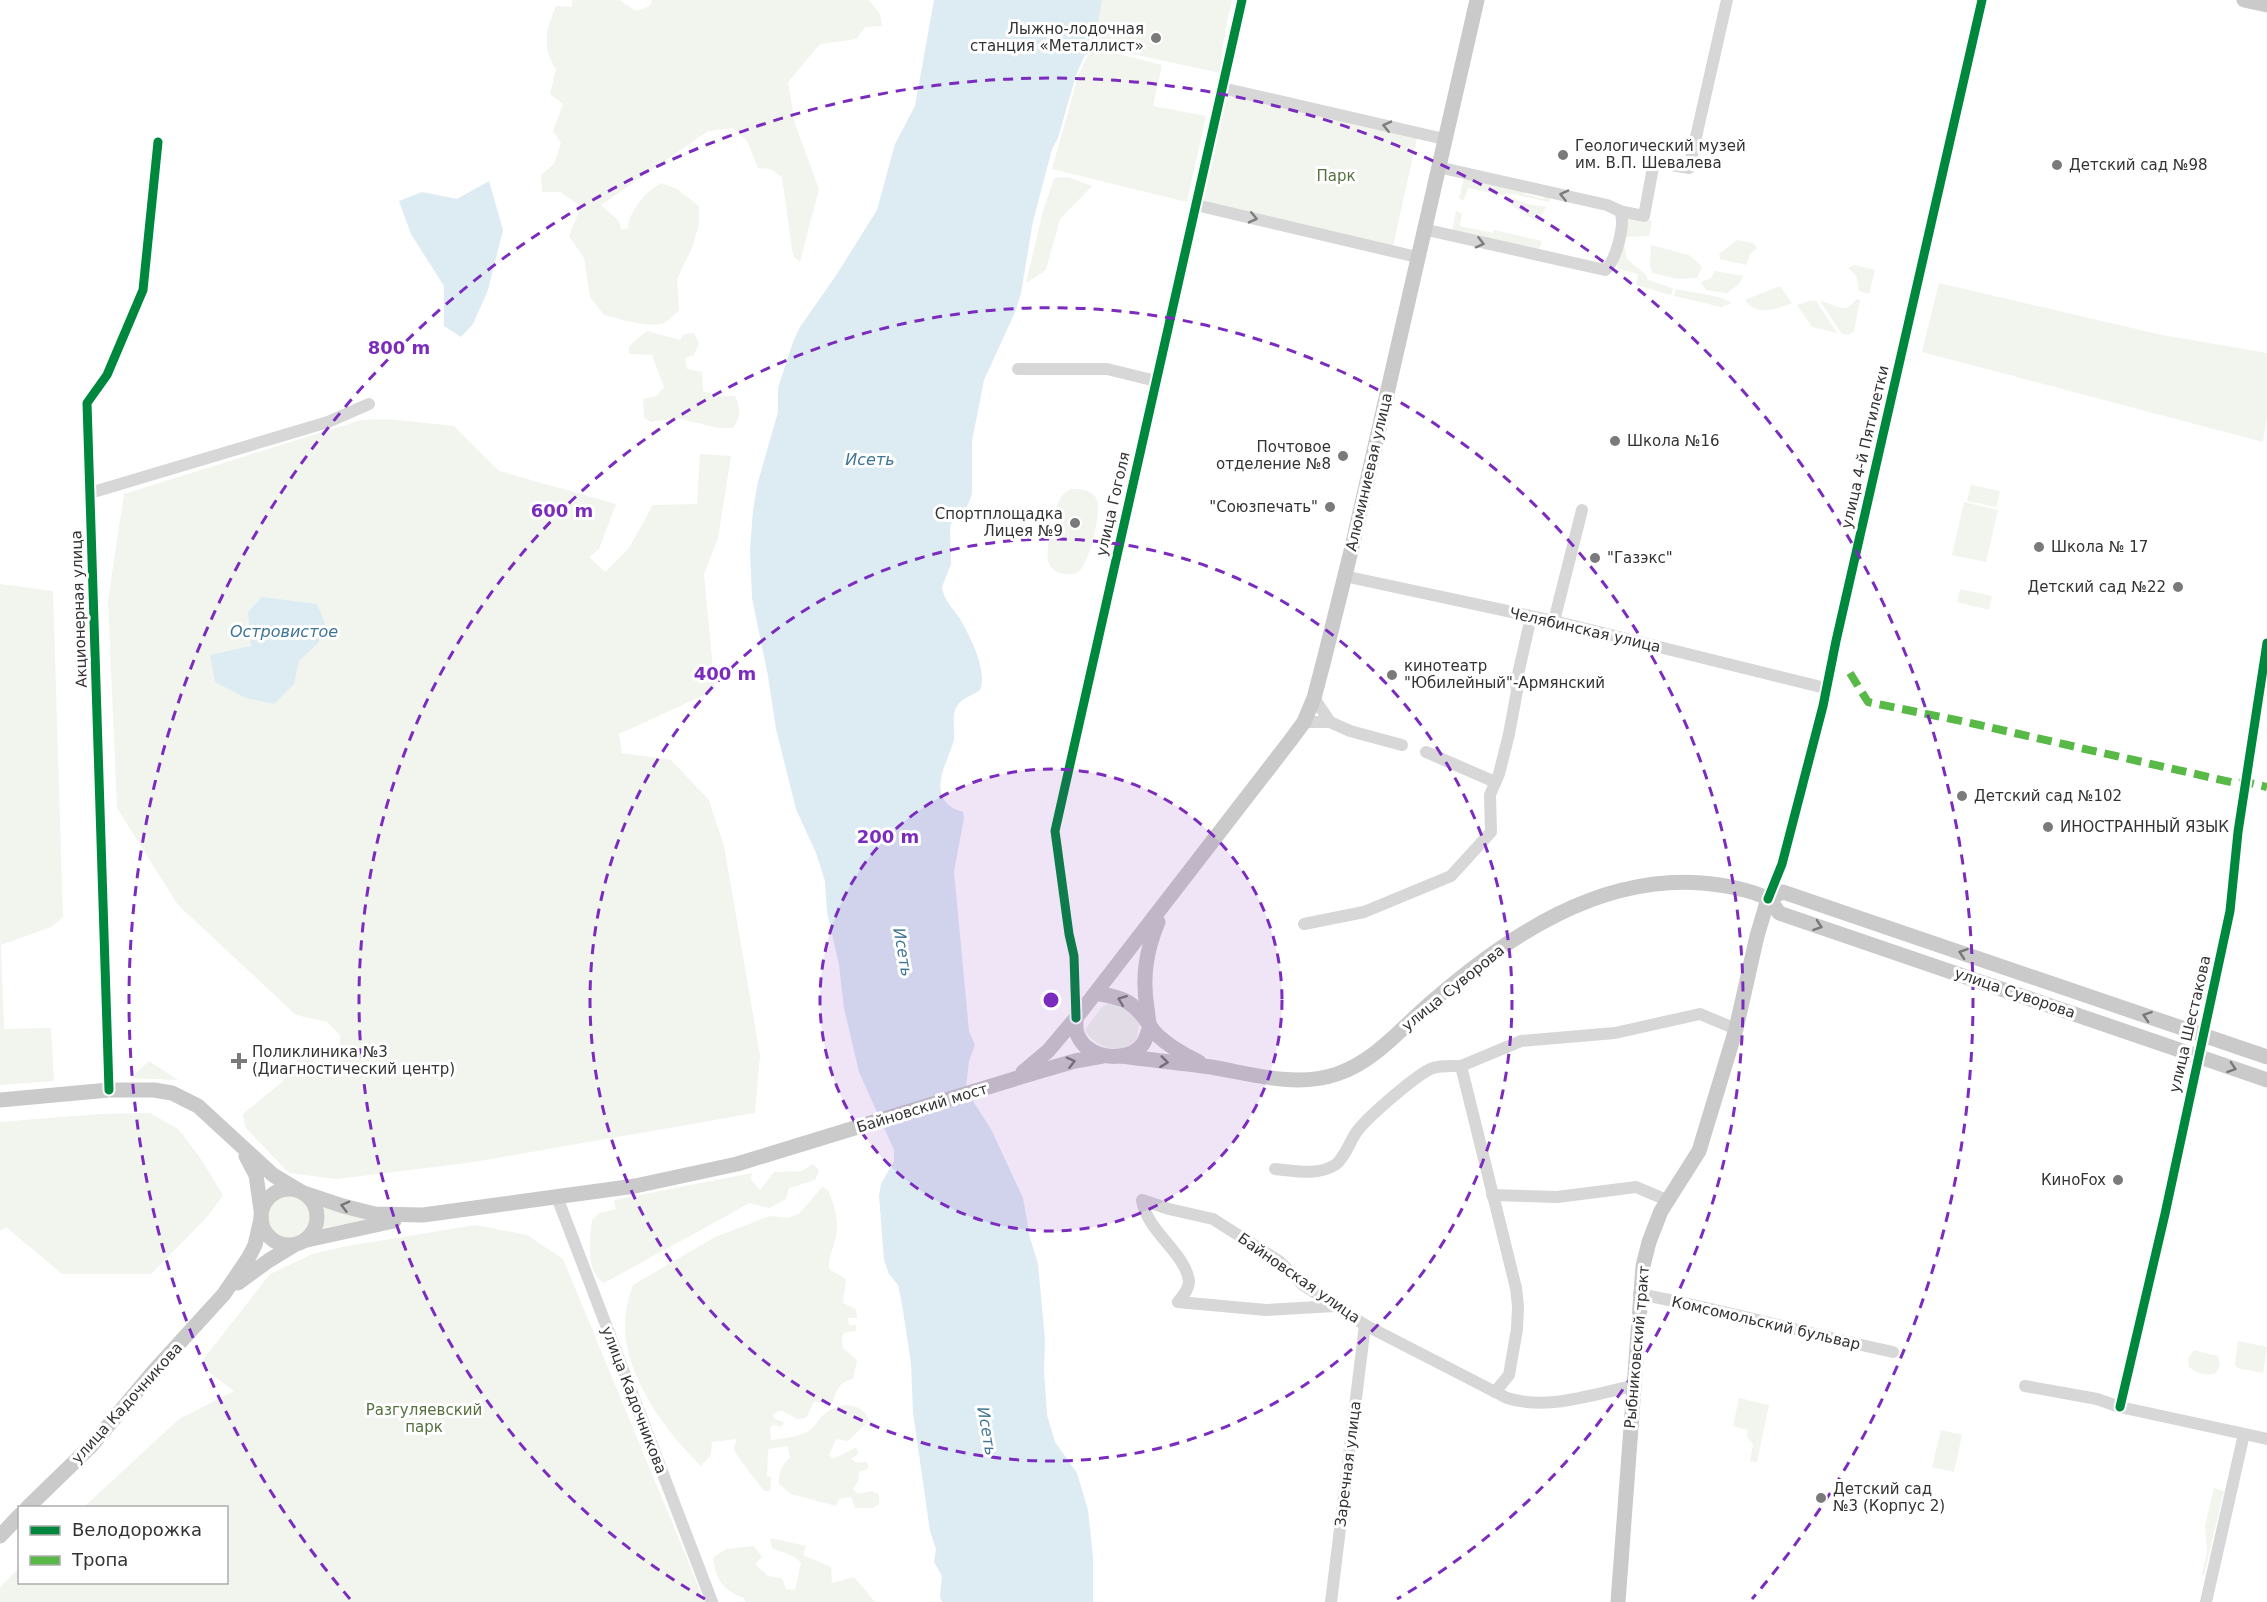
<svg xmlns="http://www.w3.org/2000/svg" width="2267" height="1602" font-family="'DejaVu Sans',sans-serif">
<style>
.green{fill:#f1f5ed}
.water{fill:#ddebf3}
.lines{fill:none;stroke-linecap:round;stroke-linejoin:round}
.minor{stroke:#d7d7d7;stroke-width:12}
.major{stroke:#cacaca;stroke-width:15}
.quiet{stroke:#58b947;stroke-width:8;stroke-dasharray:15 8;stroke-linecap:butt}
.cycleway-casing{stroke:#fff;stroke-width:13}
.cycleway{stroke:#00873e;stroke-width:9}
.oneway{stroke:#7d7d7d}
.oneway2{stroke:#777}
.ring{fill:none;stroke:#7b2cbf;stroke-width:3;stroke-dasharray:10 8}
.poi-dot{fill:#7a7a7a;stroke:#fff;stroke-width:2}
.labels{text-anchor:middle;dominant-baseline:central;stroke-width:6;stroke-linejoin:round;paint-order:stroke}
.poi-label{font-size:15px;fill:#333;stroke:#fff;text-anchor:start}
.park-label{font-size:15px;fill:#56703f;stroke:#fff}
.street-label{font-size:15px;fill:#333;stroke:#fff}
.water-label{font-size:16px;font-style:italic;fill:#3f7597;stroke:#fff}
.centre{fill:#7b2cbf;stroke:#fff;stroke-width:3}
.ring-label{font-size:18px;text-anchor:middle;font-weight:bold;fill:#7b2cbf;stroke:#fff;stroke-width:6;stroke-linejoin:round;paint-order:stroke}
</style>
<rect width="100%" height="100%" fill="#fff"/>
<g class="green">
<path d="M572,0h47l17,11 14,-5 2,-6h217l11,14 2,12 -17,1 -8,12 -37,5 -32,38 7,42 24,65 -19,73 -7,-6 -11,-79 -11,-8 -13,-1 -11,-27 -14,-13 -25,3 -107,74 17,15 4,10 6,-2c1,-17 18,-37 33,-45l16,6 22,17v18l-7,24 -15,31 2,31c-4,4 -10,11 -15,13 -14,6 -46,-5 -60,-8l-14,-18 -6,-39 -15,-22 12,-30 -21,-14h-18l-1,-17 13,-11 7,-21 -8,-12 10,-27 -13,-10 6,-25c-15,-24 -10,-38 0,-63l16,1z"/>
<path d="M1099,0h133l-7,31 1,6h-2l-4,36 -133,-29z"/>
<path d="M1091,47l71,18 -9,41 53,10 -19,86 -135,-33 26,-93z"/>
<path d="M1227,95l190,43 -24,108 -190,-43z"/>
<path d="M1068,177l24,9 -32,33 -14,51 -20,13 17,-72 11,-33z"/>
<path d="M1464,178l60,12 1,4 18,5 2,-4 5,1 -1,6 -41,-9 -6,2 -34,-7 -4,12 -5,-1z"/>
<path d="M1513,198l14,6 19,3 -8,15 -26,-16z"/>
<path d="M1456,211l6,2 -2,13 33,7 1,-3 48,11 -3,8 -87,-17z"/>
<path d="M1636,216l16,5 -3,15 -26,1 5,-19z"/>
<path d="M1737,240l16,3 4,5 -7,6 -4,11 -26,-6 -1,-5z"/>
<path d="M1622,243l2,2 3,14 19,16 2,5 25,8 -2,7 -35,-10 2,-11 -19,-5 -2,-2z"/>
<path d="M1651,245l38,10 13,12 -5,11 -19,1 -26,-6 -2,-8z"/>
<path d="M1854,265l21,5 -6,24 -10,-3 -3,-16 -8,-7z"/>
<path d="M1715,271l28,5 -4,8 -12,9 -21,-3 -5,-8 10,-4z"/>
<path d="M1939,283l223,52 105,18v64l-4,25 -341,-90z"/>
<path d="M1780,286l12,17c-15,6 -36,14 -47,-3z"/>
<path d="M1676,289l43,8 13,6 -11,4 -47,-11z"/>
<path d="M1856,299l4,1 -6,31 -6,4 -6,-1 -22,-33c15,2 25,16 36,-2z"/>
<path d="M1809,301h7l21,32 -25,-6 -15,-22z"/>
<path d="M647,331l33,9 4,-6 10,-1 5,10 -5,12 -9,3 2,11 15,3 1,19 15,5h17c6,14 6,20 -2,32h-15l-41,-10 -26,4 -7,-4 -1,-19 14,-3 7,-9 -12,-32 -23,-1v-8z"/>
<path d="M387,419l67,7 45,45 117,33 -17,45 -10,8 16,15 24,-24 24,-43 44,-1 3,-50 31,2 -13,82 -14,36 11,116 -96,44 3,19 49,7 38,40 15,46 36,209 -5,58 -281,49 -137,17 -48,-6 -44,-46 -2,-13 39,-32 16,-23 13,-1 10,14 14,-2 5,-15v-20l-13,-13 -31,-7 -118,-110 -61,-97 -9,-208 16,-106 237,-74z"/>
<path d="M1971,485l29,6 -4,16 -29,-6z"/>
<path d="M1071,489c9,0 21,1 25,9 7,11 -7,68 -18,74 -5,4 -12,2 -18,1 -21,-6 -10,-34 -7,-49 2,-9 3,-19 8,-27 3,-4 6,-6 10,-8z"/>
<path d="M1964,502l34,8 -12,52 -34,-7z"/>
<path d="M0,584l53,7 10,326 -12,10 -50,18 3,84 47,-1 3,53 -54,4z"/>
<path d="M1960,589l32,7 -3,14 -32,-8z"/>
<path d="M1108,1004l20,6 11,13 -2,16c-15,18 -42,9 -52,-9l17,-23z"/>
<path d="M149,1061l29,19 -47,-2z"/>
<path d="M150,1113l28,16 21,27 24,39 -15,21 -57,58h-89l-56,-47 -6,4v-109l98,-8z"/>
<path d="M813,1164l6,6 -4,10 -26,8 -3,11 -17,9 -19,-5 -146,80c-19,-11 -14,-45 -12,-63l7,-7 17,-4 -2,-9 138,-27 -1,7 9,10 14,-18 28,-1z"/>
<path d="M822,1187l6,3c7,17 12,32 7,51 -3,11 -7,17 -6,28l17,10 -3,24 13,6 1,9h-9l1,7h7v6l-12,2 -2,4 1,11 14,12 -4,19c-14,3 -16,10 -20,23h-19l-8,16 -9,1 -16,-9 -9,5 5,5 7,2 -3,5 -7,-2 -4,2 1,13c10,-1 26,-3 36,-8 8,-4 12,-15 20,-20 15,-10 36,-10 42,9l-21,20 -12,-2 -7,16 4,4 24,-12 1,7 -7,5 6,4 9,-1 3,4 -3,4 -7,2 -1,9 -5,8 5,5 13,-3 8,3v10l-7,4h-17l-4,-11 -12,2 -3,7 -45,-12 -12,-10c-1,-11 3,-20 11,-26l-2,-12 -20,3 -1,27 4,1 -1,14h-6l-28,-37 -2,-7 3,-8 -25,3 -1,13 -10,11c-38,-37 -83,-98 -75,-154 1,-9 4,-18 7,-27l82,-48 55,-21 18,2 11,-4z"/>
<circle cx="289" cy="1218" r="22"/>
<path d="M322,1206l46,13 -48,10 4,-10z"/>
<path d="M476,1225l51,10 36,24 142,343h-705v-15l19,-19 1,14h206v-74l-142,-1 95,-88 55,-28 -35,-26 71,-91 42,-20 35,-8z"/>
<path d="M2238,1341l29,6 -4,26 -26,-5 -2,-4z"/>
<path d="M2194,1350l24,6 2,9 -4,8c-9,4 -20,0 -27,-6l-1,-9z"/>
<path d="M1739,1398l30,7 -12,57 -7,-1 3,-17 -6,-8 1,-6 -15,-4z"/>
<path d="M1941,1430l21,5 -8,37 -22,-5z"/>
<path d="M2214,1488l10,3 -20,84h-2l5,-24 -2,-26z"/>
<path d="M770,1538l36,8 -3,9 28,12 1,16 22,-6 21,25h-130l-1,-4c-21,-8 -28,-18 -31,-40l13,-9 28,-3 8,11 -7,7 13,12 14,2 4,11 9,1 6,-27 -6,-6 -23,-9z"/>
</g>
<g class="water">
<path d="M934,0h168l-5,29 -21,46 -18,63 -6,11 -19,72 -12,72 -5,17 -32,70 -12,61v53l-5,13 -14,12 -3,8 1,37 -9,23c2,14 11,21 18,32 10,17 28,52 20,71 -7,5 -18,8 -23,16 -6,9 -2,22 -3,33 -4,20 -26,49 -4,67 3,3 9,4 13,6l1,6 -10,53 15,160 6,14 -6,16 -3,26 1,5 24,37 32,69 7,40 8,26 7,76 -1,30 3,45 8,27 22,31 11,37 5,47v45h-151l-2,-5 2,-21 -8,-14 2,-13 -6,-18 -17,-119 -2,-49 -9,-59 -4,-19 -9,-11 -5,-14 -5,-64 2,-12 13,-23v-11l-35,-78 -15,-64 -5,-43 -12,-53 -2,-31 -9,-28 -20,-44 -20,-80 -8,-53 -16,-78 -2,-48 3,-40 5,-28 20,-70v-24l15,-46 7,-15 37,-53 40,-64 18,-66 20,-38z"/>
<path d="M489,181l14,49 -15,60 -15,34 -12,13 -17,-11v-40l-33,-52 -12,-33 23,-9 35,7z"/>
<path d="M262,597l55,7 9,22 -8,17 -19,18 -5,23 -20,20 -28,-6 -31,-16 -5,-27 41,-9 -3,-34z"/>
</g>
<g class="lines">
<g class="minor">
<path d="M1222,88l222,51"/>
<path d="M1438,167l169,38 13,6 24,5 10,-54 35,6 38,-168"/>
<path d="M1196,205l221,52"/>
<path d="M1423,229l182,41c11,-9 21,-46 15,-59"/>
<path d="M1018,369h89l49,12"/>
<path d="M90,493l238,-71 41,-18"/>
<path d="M1344,576l210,45 271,67"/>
<path d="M1554,621l28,-111"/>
<path d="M1314,698l16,24"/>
<path d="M1304,722h26l20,9 52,14"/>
<path d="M1426,752l69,30"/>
<path d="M1768,899l14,-35 41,-158 13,-65 146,-641"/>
<path d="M1304,924l60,-12 87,-36 40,-44 -1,-37 9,-21 10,-40 8,-43 -1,-8 15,-66"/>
<path d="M1076,1018l-2,-62 -5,-22 -14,-103 187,-831"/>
<path d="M109,1090l-22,-687 20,-28 36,-85 15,-148"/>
<path d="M1275,1169c20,2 42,7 60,-4 10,-7 15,-25 23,-35 11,-14 60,-57 75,-62 9,-3 19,-2 28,-2"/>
<path d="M1492,1195l65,2 79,-10 33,14"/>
<path d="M557,1197l155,405"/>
<path d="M1639,1294c86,16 169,40 254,58"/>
<path d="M1178,1302c5,-6 11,-13 11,-21 -4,-29 -42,-49 -47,-81l27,9 44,10 66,42 24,24 62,40 142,73c40,13 86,-4 126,-12"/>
<path d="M1178,1302l88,8 69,-4"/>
<path d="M2025,1386l72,13 23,8 147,32"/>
<path d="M1495,1392l14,-17 8,-46 1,-23 -2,-18 -55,-222 60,-25 94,-8 85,-19 36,15"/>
<path d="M2120,1407l45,-193 65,-303 8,-79 29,-189"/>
<path d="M1331,1602l34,-277"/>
<path d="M2206,1602l38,-168"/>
</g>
<g class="major">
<path d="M2244,0l23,5"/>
<path d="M1768,899l15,-7 484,165"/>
<path d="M1158,922c-12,29 -16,55 -11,86 1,5 1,14 3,18 8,14 34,29 49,36"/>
<path d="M1096,993c28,5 38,8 54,33 -2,6 -4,13 -7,18 -15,20 -55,15 -65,-8 -3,-6 -2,-12 -2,-18l214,-277 14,-19 10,-24 10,-38 28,-113 125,-547"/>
<path d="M1121,1056c30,4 60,7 90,11 41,7 85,21 126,7 39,-13 66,-48 97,-74 74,-64 165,-125 268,-117 16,1 52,7 66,16 4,3 8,9 11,14l488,167"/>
<path d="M1023,1072l25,-21 28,-33"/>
<path d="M0,1100l109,-10h45l18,3 26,13 75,69 25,15"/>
<path d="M246,1156l10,19 5,35"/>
<circle cx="289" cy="1217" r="28"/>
<path d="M304,1193l39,13 32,8 48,1 212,-29 102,-22 300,-92 38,-11 28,-5"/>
<path d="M307,1240l87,-19"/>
<path d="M238,1283l30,-22 26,-16"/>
<path d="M27,1508l65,-63 61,-73 71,-78 25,-37 6,-12 6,-26"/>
<path d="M0,1536l20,-21"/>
<path d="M1618,1602l25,-336 6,-24 12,-31 38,-60 37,-122 21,-93 11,-37"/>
</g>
<path class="quiet" d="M1850,673l18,29 98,20 269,61 11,-1 21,5"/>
<defs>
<g id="cycleway">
<path d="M1768,899l14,-35 41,-158 13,-65 146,-641"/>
<path d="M1076,1018l-2,-62 -5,-22 -14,-103 187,-831"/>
<path d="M109,1090l-22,-687 20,-28 36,-85 15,-148"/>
<path d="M2120,1407l45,-193 65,-303 8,-79 29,-189"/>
</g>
</defs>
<use href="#cycleway" class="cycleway-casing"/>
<use href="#cycleway" class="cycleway"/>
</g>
<defs><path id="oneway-chevron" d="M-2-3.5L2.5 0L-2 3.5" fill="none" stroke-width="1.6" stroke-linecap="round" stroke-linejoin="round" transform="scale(1.5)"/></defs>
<g class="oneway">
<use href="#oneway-chevron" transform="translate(1387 126) rotate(-167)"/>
<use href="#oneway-chevron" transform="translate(1564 195) rotate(-167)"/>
<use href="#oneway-chevron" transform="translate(1253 218) rotate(13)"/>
<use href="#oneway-chevron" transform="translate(1480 243) rotate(14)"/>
</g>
<g class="oneway2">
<use href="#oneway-chevron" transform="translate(1818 926) rotate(19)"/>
<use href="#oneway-chevron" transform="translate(1963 953) rotate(-161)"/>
<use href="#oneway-chevron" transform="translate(1122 1000) rotate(-159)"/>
<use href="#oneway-chevron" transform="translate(2147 1016) rotate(-161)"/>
<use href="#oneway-chevron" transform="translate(1071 1062) rotate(-14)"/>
<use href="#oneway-chevron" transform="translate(1164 1062) rotate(7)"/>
<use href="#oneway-chevron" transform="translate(2232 1068) rotate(19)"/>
<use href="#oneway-chevron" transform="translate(345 1206) rotate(-165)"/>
</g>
<circle cx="1051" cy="1000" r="231" fill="#7b2cbf" fill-opacity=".12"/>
<g class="ring">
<circle cx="1051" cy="1000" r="231"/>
<circle cx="1051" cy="1000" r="461"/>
<path d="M705 1599A692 692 0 1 1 1397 1599"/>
<path d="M350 1599A922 922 0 1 1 1752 1599"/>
</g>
<g class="poi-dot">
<circle cx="1156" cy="38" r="6"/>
<circle cx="1563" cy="155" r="6"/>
<circle cx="2057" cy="165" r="6"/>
<circle cx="1615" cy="441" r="6"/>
<circle cx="1343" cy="456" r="6"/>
<circle cx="1330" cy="507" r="6"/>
<circle cx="1075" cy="523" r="6"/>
<circle cx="2039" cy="547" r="6"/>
<circle cx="1595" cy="558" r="6"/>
<circle cx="2178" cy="587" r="6"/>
<circle cx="1392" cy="675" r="6"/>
<circle cx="1962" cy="796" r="6"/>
<circle cx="2048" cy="827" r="6"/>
<path d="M236 1052h6v6h6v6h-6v6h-6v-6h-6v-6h6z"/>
<circle cx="2118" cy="1180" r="6"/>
<circle cx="1821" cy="1498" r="6"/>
</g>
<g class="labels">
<g class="poi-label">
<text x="1144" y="29" text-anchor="end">Лыжно-лодочная<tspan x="1144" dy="17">станция «Металлист»</tspan></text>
<text x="1575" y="146">Геологический музей<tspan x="1575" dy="17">им. В.П. Шевалева</tspan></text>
<text x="2069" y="165">Детский сад №98</text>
<text x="1627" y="441">Школа №16</text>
<text x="1331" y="447" text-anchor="end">Почтовое<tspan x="1331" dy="17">отделение №8</tspan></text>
<text x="1318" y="507" text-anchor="end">"Союзпечать"</text>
<text x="1063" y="514" text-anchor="end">Спортплощадка<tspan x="1063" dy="17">Лицея №9</tspan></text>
<text x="2051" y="547">Школа № 17</text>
<text x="1607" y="558">"Газэкс"</text>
<text x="2166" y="587" text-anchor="end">Детский сад №22</text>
<text x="1404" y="666">кинотеатр<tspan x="1404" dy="17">"Юбилейный"-Армянский</tspan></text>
<text x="1974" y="796">Детский сад №102</text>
<text x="2060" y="827">ИНОСТРАННЫЙ ЯЗЫК</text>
<text x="252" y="1052">Поликлиника №3<tspan x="252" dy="17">(Диагностический центр)</tspan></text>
<text x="2106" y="1180" text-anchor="end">КиноFox</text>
<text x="1833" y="1489">Детский сад<tspan x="1833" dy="17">№3 (Корпус 2)</tspan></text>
</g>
<g class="park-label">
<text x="1336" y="176">Парк</text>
<text x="424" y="1410">Разгуляевский<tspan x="424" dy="17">парк</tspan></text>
</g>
<g class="street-label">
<text transform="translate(1865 447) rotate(-77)">улица 4-й Пятилетки</text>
<text transform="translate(1369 472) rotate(-77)">Алюминиевая улица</text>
<text transform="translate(1113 504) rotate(-77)">улица Гоголя</text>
<text transform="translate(79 609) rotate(-92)">Акционерная улица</text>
<text transform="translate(1585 630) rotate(13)">Челябинская улица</text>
<text transform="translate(1453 988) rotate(-39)">улица Суворова</text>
<text transform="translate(2015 993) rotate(19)">улица Суворова</text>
<text transform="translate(2190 1024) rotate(-77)">улица Шестакова</text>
<text transform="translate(922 1108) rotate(-17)">Байновский мост</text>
<text transform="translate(1299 1278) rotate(35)">Байновская улица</text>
<text transform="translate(1766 1323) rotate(13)">Комсомольский бульвар</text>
<text transform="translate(1637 1347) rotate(-85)">Рыбниковский тракт</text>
<text transform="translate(634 1400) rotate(69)">улица Кадочникова</text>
<text transform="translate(127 1403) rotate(-48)">улица Кадочникова</text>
<text transform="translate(1348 1464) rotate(-83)">Заречная улица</text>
</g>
<g class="water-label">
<text x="870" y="459">Исеть</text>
<text x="284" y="631">Островистое</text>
<text transform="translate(903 952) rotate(80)">Исеть</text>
<text transform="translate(987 1431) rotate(80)">Исеть</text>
</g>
</g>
<circle cx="1051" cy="1000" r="9" class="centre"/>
<g class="ring-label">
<text x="399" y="354">800 m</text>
<text x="562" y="517">600 m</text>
<text x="725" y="680">400 m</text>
<text x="888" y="843">200 m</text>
</g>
<rect x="18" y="1506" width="210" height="78" fill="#ffffff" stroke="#adadad" stroke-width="1.5"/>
<rect x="30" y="1526" width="30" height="9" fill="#00873e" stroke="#adadad" stroke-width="1.5"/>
<text x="72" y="1536" font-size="18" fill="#333333">Велодорожка</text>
<rect x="30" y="1556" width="30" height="9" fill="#58b947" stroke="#adadad" stroke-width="1.5"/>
<text x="72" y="1566" font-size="18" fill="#333333">Тропа</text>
</svg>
